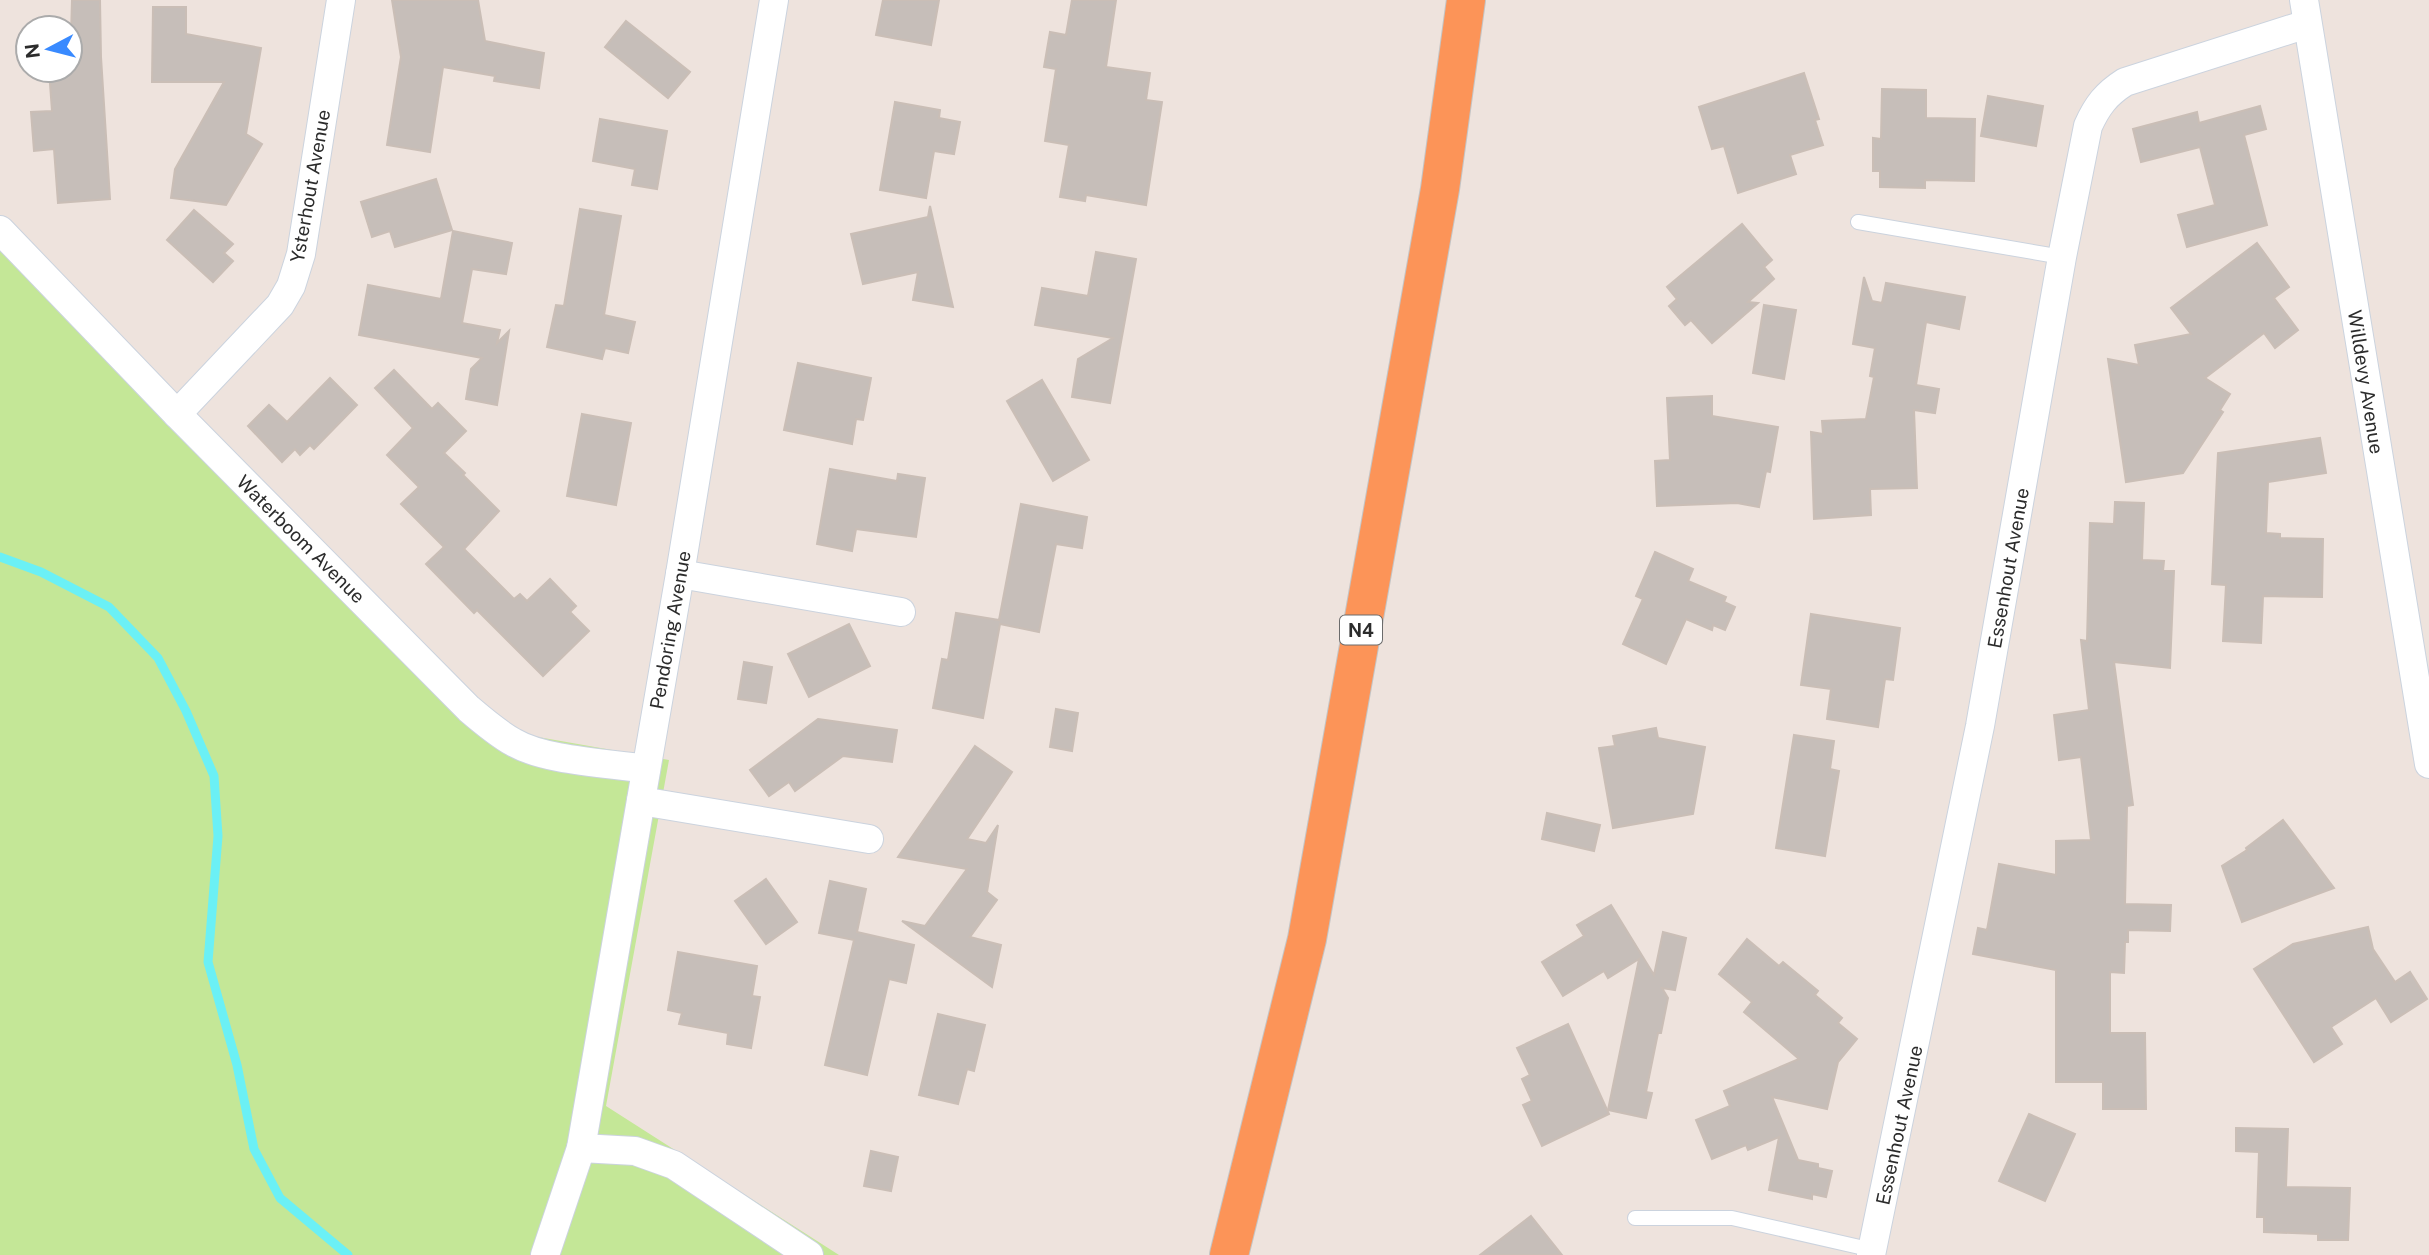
<svg xmlns="http://www.w3.org/2000/svg" width="2429" height="1255" font-family="'Public Sans',sans-serif">
<style>
.green{fill:#c4e797}
.lines{fill:none;stroke-linecap:round;stroke-linejoin:round}
.stream{stroke:#6bf0f5;stroke-width:9}
.building{fill:#c6beb9;stroke:#cabeb6;stroke-width:2}
.service-casing{stroke:#cbd3de;stroke-width:16}
.minor-casing{stroke:#cbd3de;stroke-width:30}
.trunk-casing{stroke:#c4c4c4;stroke-width:40}
.service{stroke:#fff;stroke-width:14}
.minor{stroke:#fff;stroke-width:28}
.trunk{stroke:#fc9458;stroke-width:38}
.labels{text-anchor:middle;dominant-baseline:central;stroke-width:5;stroke-linejoin:round;paint-order:stroke}
.shield{fill:#fff;stroke:#6b6b6b;stroke-width:2}
.shield-label{font-size:18px;font-weight:bold;fill:#2c2c2c}
.street-label{font-size:19px;fill:#2c2c2c;stroke:#fff}
</style>
<rect width="100%" height="100%" fill="#eee3dd"/>
<path class="green" d="M0,220l503,511 166,29 -63,346 233,149h-839z"/>
<g class="lines">
<path class="stream" d="M0,557l41,15 68,35 49,51 28,53 28,65 4,60 -10,126 29,103 17,84 26,49 68,57"/>
</g>
<g class="building">
<path d="M72,0h28l1,57 9,142 -52,4 -4,-54 -20,2 -3,-39 21,-1 -3,-41h21z"/>
<path d="M392,0h86l7,41 59,12 -5,35 -45,-7 1,-5 -52,-9 -13,85 -43,-7 14,-88z"/>
<path d="M883,0h56l-8,45 -55,-10z"/>
<path d="M1072,0h44l-10,67 44,6 -4,27 16,2 -16,103 -60,-10 -1,6 -25,-4 9,-52 -24,-4 11,-72 -12,-2 6,-35 16,3z"/>
<path d="M153,7h33v27l75,14 -15,86 16,10 -36,61 -55,-7 4,-29 49,-87h-72z"/>
<path d="M626,21l64,51 -22,26 -63,-51z"/>
<path d="M1804,73l15,46 -4,1 8,25 -33,10 6,19 -58,19 -14,-47 -12,3 -13,-42z"/>
<path d="M1882,89l44,1v28l49,1 -1,62 -49,-1v8l-45,-1v-16h-7v-33l8,1z"/>
<path d="M1988,96l55,10 -7,40 -55,-10z"/>
<path d="M895,102l45,8 -1,8 21,4 -6,32 -20,-3 -8,47 -46,-8z"/>
<path d="M2260,106l6,23 -22,6 23,90 -80,22 -9,-32 37,-10 -15,-58 -59,15 -8,-33 64,-17 2,11z"/>
<path d="M600,119l67,12 -10,58 -25,-4 3,-16 -42,-8z"/>
<path d="M436,179l16,51 -57,17 -5,-16 -18,6 -11,-35z"/>
<path d="M930,206l23,101 -40,-7 5,-28 -55,12 -12,-50 77,-17z"/>
<path d="M580,209l41,7 -17,99 31,7 -7,31 -23,-5 -3,11 -55,-12 9,-42 8,1z"/>
<path d="M194,210l39,34 -9,9 9,8 -20,21 -46,-42z"/>
<path d="M1742,224l30,36 -8,7 10,12 -26,23 10,1 -46,40 -21,-23 -6,5 -16,-19 8,-7 -10,-12z"/>
<path d="M453,231l59,12 -6,31 -34,-5 -10,54 38,7 -3,13 12,-12 -12,74 -31,-6 5,-30 11,-11 -123,-23 9,-50 73,14z"/>
<path d="M2257,243l32,44 -15,11 24,32 -23,18 -11,-15 -59,45 25,16 -10,16 3,2 -40,61 -57,9 -18,-123 31,6 -4,-20 56,-11 -20,-26z"/>
<path d="M1096,252l40,7 -26,144 -38,-6 6,-38 35,-21 -78,-13 7,-37 46,8z"/>
<path d="M1864,277l8,24 10,2 4,-20 79,14 -6,32 -33,-7 -10,63 23,4 -4,24 -21,-3 3,78 -47,1 1,26 -57,4 -3,-87 12,2 -1,-13 44,-2 8,-42 -4,-1 5,-28 -22,-4z"/>
<path d="M1764,305l32,5 -12,69 -31,-6z"/>
<path d="M798,363l73,15 -8,42 -7,-1 -4,25 -68,-14z"/>
<path d="M394,370l38,39 6,-6 28,28 -22,22 21,20 -2,2 36,36 -35,38 50,50 6,-5 7,7 23,-22 26,27 -6,6 19,19 -46,45 -66,-66 -3,3 -48,-49 18,-17 -43,-43 18,-17 -32,-32 26,-27 -38,-40z"/>
<path d="M330,378l27,27 -43,44 -4,-4 -10,10 -5,-6 -13,13 -34,-36 21,-21 18,17z"/>
<path d="M1042,380l47,80 -36,21 -46,-80z"/>
<path d="M1712,396v20l66,11 -8,45 -4,-1 -7,36 -22,-4 -80,3 -2,-45 15,-1 -3,-62z"/>
<path d="M582,414l49,9 -15,82 -49,-9z"/>
<path d="M2320,438l6,35 -58,9 -2,51 14,1v4l43,1 -1,58 -59,-1 -2,47 -38,-2 3,-56 -14,-1 6,-131z"/>
<path d="M830,469l67,12 1,-7 27,4 -9,59 -60,-8 -4,22 -35,-7z"/>
<path d="M2115,502l29,1 -2,57 22,1 -1,10h11l-4,97 -56,-6 19,143 -6,1 -2,98 46,1 -1,26 -42,-1v12h-3l-1,31 -14,-1v61h35l1,76h-43v-27h-47v-112l-83,-16 5,-26 9,2 12,-66 57,11v-34l35,-1 -10,-83 -22,3 -5,-45 35,-5 -8,-70 6,1 3,-118 24,1z"/>
<path d="M1021,504l66,13 -5,31 -26,-4 -17,88 -39,-8 -17,94 -50,-10 9,-49 6,1 8,-47 43,7z"/>
<path d="M1655,552l38,17 -5,12 38,16 -2,5 11,5 -10,23 -12,-5 -1,5 -26,-11 -20,45 -43,-20 20,-45 -7,-3z"/>
<path d="M1811,614l89,14 -7,52 -8,-1 -7,48 -51,-8 4,-30 -30,-4z"/>
<path d="M849,624l21,42 -61,31 -21,-43z"/>
<path d="M744,662l28,5 -6,36 -28,-4z"/>
<path d="M1056,709l22,4 -6,38 -22,-4z"/>
<path d="M818,719l79,11 -5,32 -49,-6 -48,35 -6,-9 -20,14 -19,-26z"/>
<path d="M1656,728l2,10 47,9 -12,67 -80,14 -14,-80 16,-2 -2,-10z"/>
<path d="M1794,735l40,6 -4,28 9,2 -14,85 -49,-8z"/>
<path d="M975,746l37,26 -45,67 19,4 12,-18 -11,67 10,8 -27,37 31,8 -9,42 -90,-66 23,5 42,-57 -69,-12z"/>
<path d="M1547,813l53,12 -6,26 -52,-12z"/>
<path d="M2283,820l51,68 -92,34 -20,-56 25,-16 -1,-2z"/>
<path d="M766,879l31,43 -31,22 -31,-43z"/>
<path d="M830,881l36,8 -9,43 57,13 -8,38 -17,-4 -22,96 -42,-10 29,-125 -35,-7z"/>
<path d="M1611,905l43,70 9,-43 23,6 -11,52 -13,-2 6,10 -7,35h-3l-12,59 6,1 -6,25 -38,-8 31,-151 -31,19 -4,-7 -41,25 -21,-34 42,-26 -7,-11z"/>
<path d="M2368,927l5,22 22,33 15,-10 17,27 -36,23 -15,-24 -45,29 11,17 -28,18 -60,-93 39,-25z"/>
<path d="M1747,939l32,27 4,-4 35,29 -3,4 27,23 -4,5 19,16 -19,23 -11,47 -55,-12 26,63 20,4v4l14,3 -6,26 -14,-3v5l-43,-9 10,-53 -31,13 -2,-5 -34,14 -16,-39 34,-14 -6,-15 75,-32 -55,-47 8,-10 -33,-28z"/>
<path d="M678,952l79,14 -5,30 8,1 -9,51 -24,-4 1,-11 -49,-9 3,-11 -14,-3z"/>
<path d="M938,1014l47,11 -11,46 -7,-2 -9,35 -39,-9z"/>
<path d="M1568,1024l41,90 -67,32 -19,-41 9,-4 -10,-22 8,-4 -13,-27z"/>
<path d="M2029,1114l46,20 -30,67 -46,-20z"/>
<path d="M2236,1128l52,1 -2,58 64,1 -2,52h-30v-6l-54,-2v-15h-7l2,-65 -23,-1z"/>
<path d="M871,1151l27,6 -7,34 -27,-5z"/>
<path d="M1531,1216l31,39h-82z"/>
</g>
<g class="lines">
<defs>
<g id="service">
<path d="M1858,222l204,35"/>
<path d="M1635,1218h97l141,32"/>
</g>
<g id="minor">
<path d="M2304,0l125,764"/>
<path d="M0,230l177,184 292,295c14,12 28,24 44,33 32,19 95,21 133,27"/>
<path d="M177,414l103,-109 11,-19 10,-32 40,-254"/>
<path d="M680,574l221,38"/>
<path d="M641,801l228,38"/>
<path d="M581,1148l54,3 39,14 135,90"/>
<path d="M545,1255l36,-107 99,-574 94,-574"/>
<path d="M1871,1255l109,-529 82,-469 26,-131c9,-20 18,-32 37,-44l182,-58"/>
</g>
<path id="trunk" d="M1229,1255l78,-316 133,-750 26,-189"/>
</defs>
<use href="#service" class="service-casing"/>
<use href="#minor" class="minor-casing"/>
<use href="#trunk" class="trunk-casing"/>
<use href="#service" class="service"/>
<use href="#minor" class="minor"/>
<use href="#trunk" class="trunk"/>
</g>
<g class="labels">
<rect class="shield" x="1340" y="615.5" width="42" height="29" rx="5"/>
<g class="shield-label">
<text x="1361" y="630">N4</text>
</g>
<g class="street-label">
<text transform="translate(310 186) rotate(-80)">Ysterhout Avenue</text>
<text transform="translate(2366 382) rotate(81)">Willdevy Avenue</text>
<text transform="translate(301 539) rotate(45)">Waterboom Avenue</text>
<text transform="translate(2008 568) rotate(-80)">Essenhout Avenue</text>
<text transform="translate(670 630) rotate(-80)">Pendoring Avenue</text>
<text transform="translate(1899 1125) rotate(-78)">Essenhout Avenue</text>
</g>
</g>
<g transform="translate(49 49) rotate(263)"><circle r="33" fill="#ffffff" stroke="#ababab" stroke-width="2"/>
<path d="M0-5L12 26L0 18L-12 26Z" fill="#398aff"/>
<text y="-10" font-size="19" font-weight="bold" text-anchor="middle" fill="#2c2c2c">N</text>
</g>
</svg>
